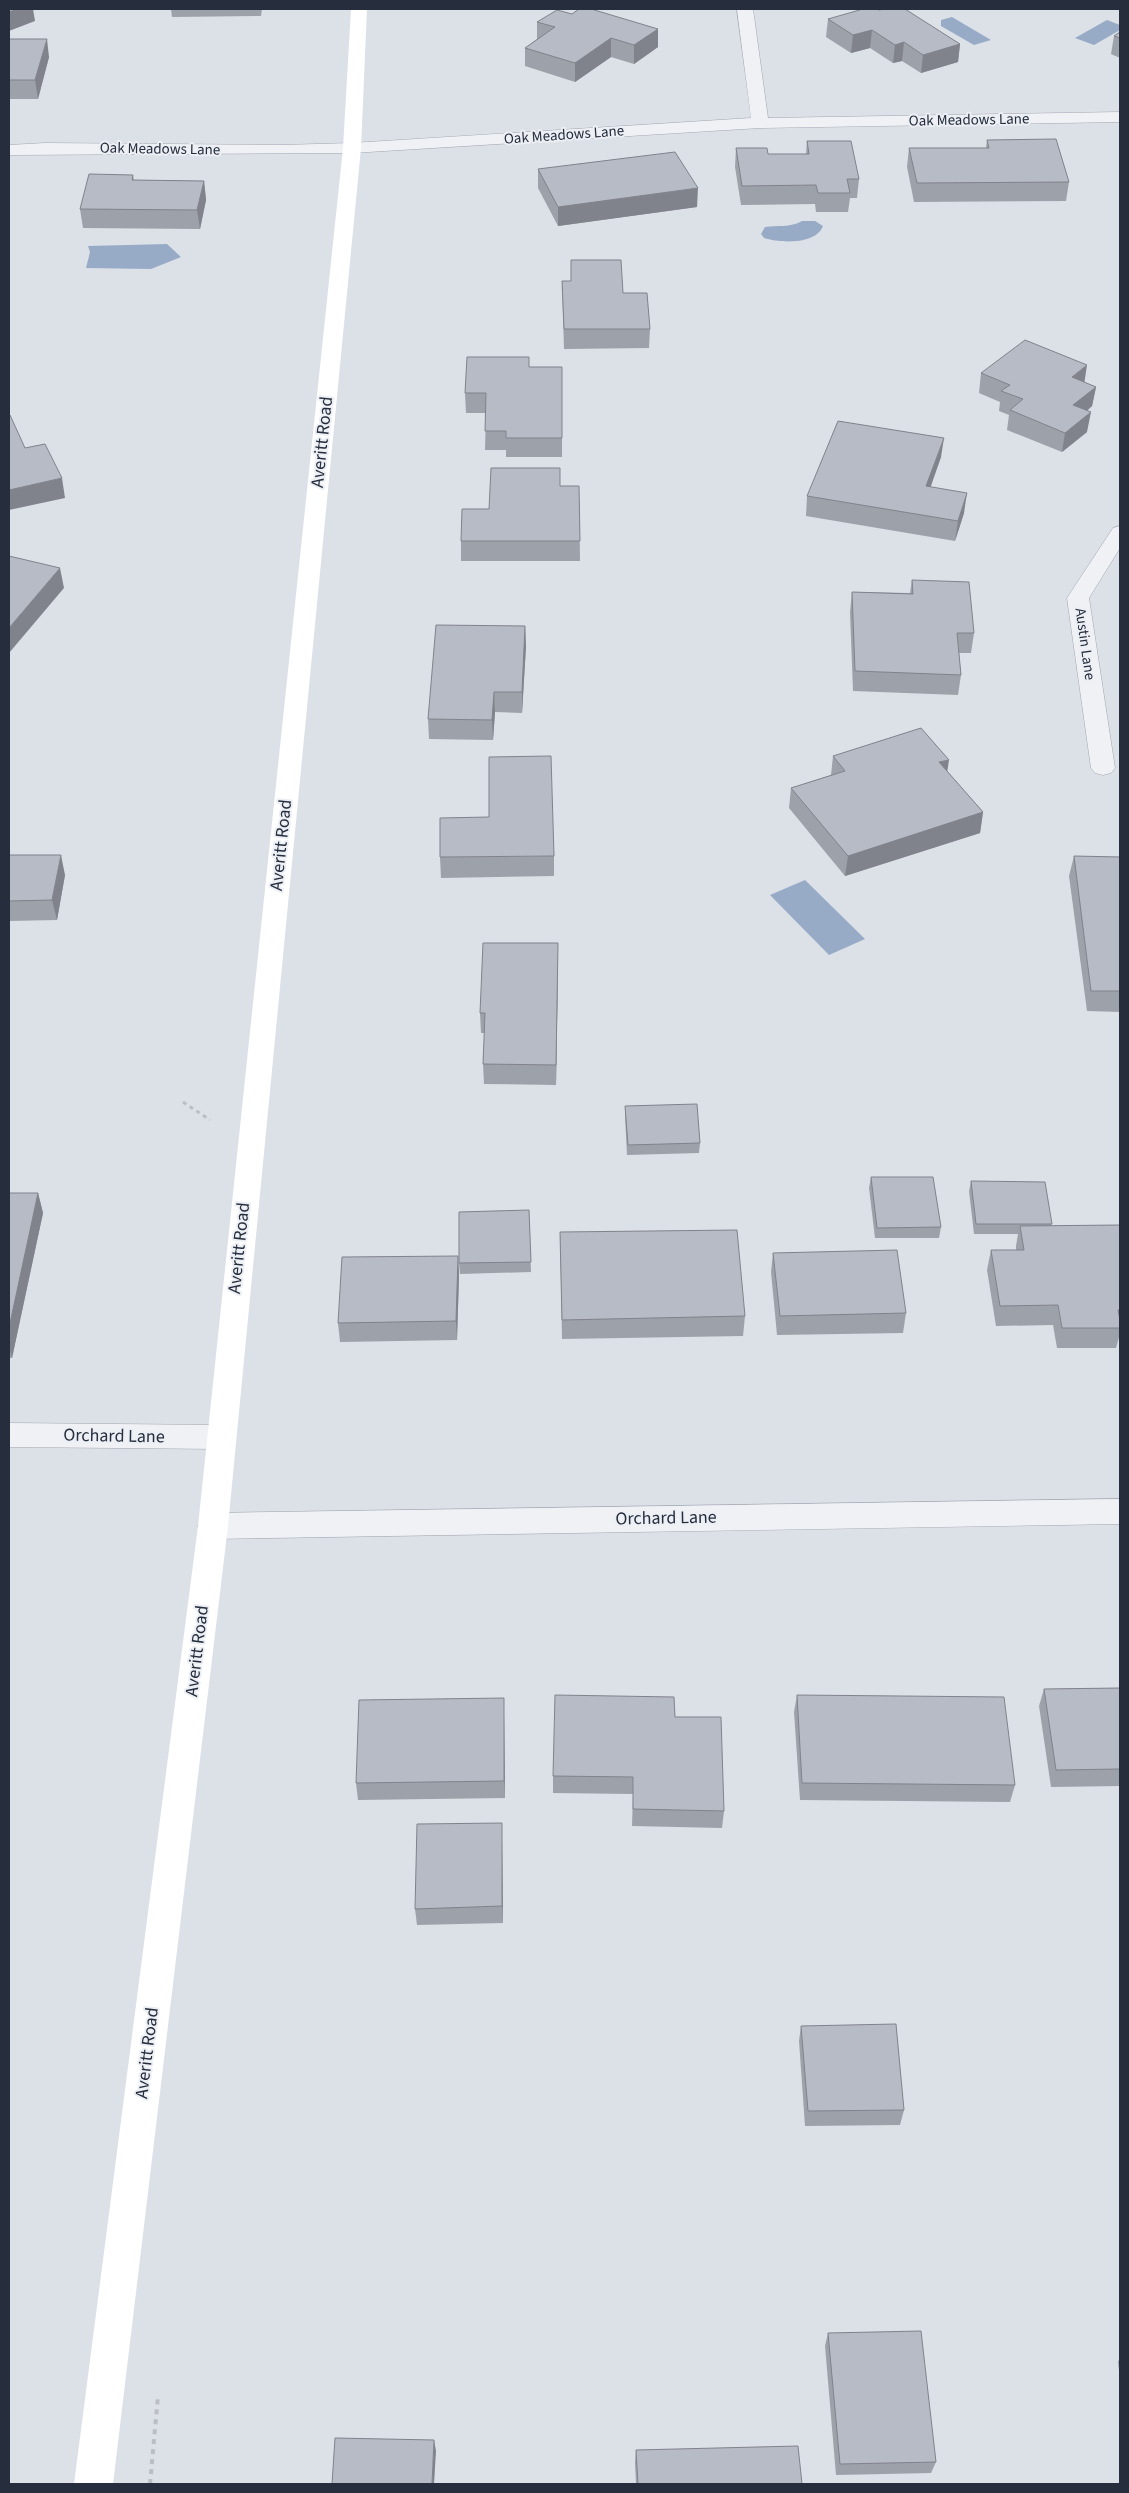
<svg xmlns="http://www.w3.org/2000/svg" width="1129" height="2493" font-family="'Source Sans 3',sans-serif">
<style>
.water{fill:#97abc7}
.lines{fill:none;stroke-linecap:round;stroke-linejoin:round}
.street-casing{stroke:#a2a7b1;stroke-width:1}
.path-far1{stroke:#bbbec5;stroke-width:3;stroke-dasharray:4 4;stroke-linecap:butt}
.path{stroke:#bbbec5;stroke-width:4;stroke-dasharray:5 5;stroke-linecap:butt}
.street{fill:#eff1f5;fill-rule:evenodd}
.secondary{fill:#fff;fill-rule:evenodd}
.wall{fill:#9da1aa}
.shaded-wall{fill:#80838b}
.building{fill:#b7bbc6;stroke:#80838b}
.labels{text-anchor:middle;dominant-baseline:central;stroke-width:4;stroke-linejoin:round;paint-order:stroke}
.far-street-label{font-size:15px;fill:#262d3d;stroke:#eceff4}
.street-label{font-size:18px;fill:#262d3d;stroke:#eceff4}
</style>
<rect width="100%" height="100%" fill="#dce0e7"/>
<g class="water">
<path d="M952,17l39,23 -17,5 -33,-19v-6z"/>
<path d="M1107,20l13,5v5l-26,15 -19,-7z"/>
<path d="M802,221h13l8,5c-7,19 -43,17 -59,12l-3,-4 4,-7c13,-2 25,1 37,-6z"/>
<path d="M167,244l14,13 -30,12 -65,-1 4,-16 -2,-6z"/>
<path d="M805,880l60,59 -36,16 -59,-60z"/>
</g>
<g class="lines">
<defs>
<g id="street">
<path d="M737,9h16l15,109 352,-6v10l-360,6 -408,25 -343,2v-10l36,-2 237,2 70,-2 399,-25z"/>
<path d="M1120,526v22l-31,50 26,170 -4,5 -8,2 -8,-2 -4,-5 -24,-170 46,-70z"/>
<path d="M9,1423l211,2 10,4 5,8 -5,8 -10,4 -211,-2z"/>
<path d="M1120,1499v25l-907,15 -11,-4 -4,-9 4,-9 11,-4z"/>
</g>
</defs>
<use href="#street" class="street-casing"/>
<path class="path-far1" d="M183,1102l27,18"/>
<path class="path" d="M150,2484l8,-88"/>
<use href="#street" class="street"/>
<path class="secondary" d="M351,9h16l-6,139 -133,1378 -115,958h-39l124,-958 145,-1378z"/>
</g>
<g class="wall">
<path d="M171,9h91l-1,7 -89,1z"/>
<path d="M879,10l81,34 -2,18 -37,11 -19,-12 -9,2 -23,-15 -19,5 -25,-16 2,-18z"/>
<path d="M572,14l86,15v18l-24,17 -23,-7 -36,25 -50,-16v-18l12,-9v-17z"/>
<path d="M1120,32v26l-9,-4 3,-18z"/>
<path d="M9,39l40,18 -11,42h-29z"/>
<path d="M987,140l82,42 -3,19 -152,1 -7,-35 2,-19h77z"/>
<path d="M807,141l52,38 -2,19h-7l-2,14h-32l-1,-8 -74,1 -6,-38 1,-19 32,6h38z"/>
<path d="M538,169l159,38 -139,19 -20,-38z"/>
<path d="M133,175l1,5 70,1 2,19 -6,29 -117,-1 -3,-19z"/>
<path d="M571,260l52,33 27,36 -1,19 -85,1 -2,-68h9z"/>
<path d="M529,367h33v90h-56v-7h-21l1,-37h-20l-1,-20z"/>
<path d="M981,373l103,9 12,5 -4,19 -5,5v21l-25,20 -55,-22 2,-15 -10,-4 1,-9 -21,-9z"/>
<path d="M941,457l-11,30 34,26 -9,28 -149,-25 1,-20z"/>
<path d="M560,486h19l1,75h-119v-20l28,-32z"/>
<path d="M912,580l62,53 -3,20h-12l2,22 -3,20 -105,-4 -3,-79 2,-20 58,1z"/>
<path d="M525,626l1,20 -4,67 -27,-1 -2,28 -64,-1 -1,-20z"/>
<path d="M833,756l114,15 36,41 -3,21 -135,43 -56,-68 2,-20 40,-13z"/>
<path d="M9,855l56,20 -8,45 -48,1z"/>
<path d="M554,856v20l-113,2 -1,-21z"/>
<path d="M1074,856l46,1v155l-33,-1 -18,-135z"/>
<path d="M558,964l-2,121 -72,-1 -1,-20 2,-31h-4l-1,-20z"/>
<path d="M625,1106l75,37 -1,10 -72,2 -2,-39z"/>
<path d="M871,1177l70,50 -2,11h-64l-6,-50z"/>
<path d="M971,1181l81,43 -1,2 69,-1v109l-4,14h-59l-4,-23 -57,1 -9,-56 4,-20h25v-4l2,-12h-44l-5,-43z"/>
<path d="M9,1193h29l5,20 -31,145h-3z"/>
<path d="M529,1210l2,62 -71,2 -1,-11z"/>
<path d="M560,1232l185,84 -2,20 -181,3z"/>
<path d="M773,1253l133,60 -3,20 -126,2 -6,-63z"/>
<path d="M458,1256l1,19 -2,65 -117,2 -2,-19z"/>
<path d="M1120,1688v98l-69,1 -12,-81 5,-17z"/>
<path d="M797,1695l218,90 -5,17 -210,-2 -6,-88z"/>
<path d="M504,1715l1,83 -147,2 -2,-17z"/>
<path d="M675,1717l49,94 -2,17 -90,-2 1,-32 -80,-1v-17z"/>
<path d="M502,1840l1,83 -86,2 -2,-16z"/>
<path d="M801,2026l103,84 -4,15 -95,1 -6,-85z"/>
<path d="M828,2333l108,129 -5,11 -95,2 -11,-129z"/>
<path d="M1120,2357v22l-2,-17z"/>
<path d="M636,2450l166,34h-166l-1,-22z"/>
</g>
<g class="shaded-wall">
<path d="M16,9h17l2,12 -26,10v-19z"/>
<path d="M658,29v18l-24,17v-19z"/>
<path d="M872,30l-2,18 -19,5 2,-18z"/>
<path d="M611,38v19l-36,25v-19z"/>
<path d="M47,39l2,18 -11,42 -3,-19z"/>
<path d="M904,42l-2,19 -9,2 2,-18z"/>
<path d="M960,44l-2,18 -37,11 2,-18z"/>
<path d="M204,181l2,19 -6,29 -3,-19z"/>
<path d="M698,188l-1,19 -139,19v-19z"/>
<path d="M1087,365l-3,20 -12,-8z"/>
<path d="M1096,387l-4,19 -23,19 4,-20z"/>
<path d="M1091,412l-4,20 -25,20 3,-19z"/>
<path d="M944,438l-3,19 -17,49 2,-20z"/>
<path d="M62,478l3,20 -56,12v-20z"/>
<path d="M967,493l-3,20 -9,28 3,-20z"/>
<path d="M60,568l4,20 -55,65v-25z"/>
<path d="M525,626l1,20 -4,67v-21z"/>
<path d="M494,692l1,20 -2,28 -1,-20z"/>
<path d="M949,760l-3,20 -7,-18z"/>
<path d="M983,812l-3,21 -135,43 3,-20z"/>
<path d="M61,855l4,20 -8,45 -5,-20z"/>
<path d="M558,943v21l-2,121v-20z"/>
<path d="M38,1193l5,20 -31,145 -3,-12v-18z"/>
<path d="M458,1256l1,19 -2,65 -1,-19z"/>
<path d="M504,1698v17l1,83 -1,-17z"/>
<path d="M502,1823v17l1,83 -1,-17z"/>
<path d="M434,2440l2,11 -2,33h-2z"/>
</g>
<g class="building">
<path d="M9,9h8l-8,3z"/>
<path d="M579,9h12l67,20 -24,16 -23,-7 -36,25 -50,-15 30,-21 -18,-5 20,-12 15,4z"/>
<path d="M863,9h14l2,1 6,-1h20l55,35 -37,11 -19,-13 -9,3 -23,-15 -19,5 -25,-16z"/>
<path d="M1120,32v6l-6,-2z"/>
<path d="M9,39h38l-12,41h-26z"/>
<path d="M1056,139l13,43 -152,1 -8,-35h80l-2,-8z"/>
<path d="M807,141h44l8,38h-12l3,14h-32l-2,-8 -74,1 -6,-38h31l1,6h41z"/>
<path d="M675,152l23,36 -140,19 -20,-38z"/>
<path d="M89,174l44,1 -1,5 72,1 -7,29 -117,-1z"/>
<path d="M571,260h50l2,33h24l3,36h-86l-2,-48h9z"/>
<path d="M1025,340l62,25 -15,12 24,10 -23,18 18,7 -26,21 -55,-23 13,-11 -22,-8 9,-6 -29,-12z"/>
<path d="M467,357h62v10h33v71h-56v-7h-21l1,-38h-21z"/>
<path d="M10,415l15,33 20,-4 17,34 -53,12v-74z"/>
<path d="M838,421l106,17 -18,48 41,7 -9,28 -151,-25z"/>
<path d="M491,468h69v18h19l1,55h-119l1,-32h27z"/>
<path d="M9,556l51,12 -51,60z"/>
<path d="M912,580l57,2 5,51h-17l4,42 -106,-4 -3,-79 61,2z"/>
<path d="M436,625l89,1 -3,66h-28l-2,28 -64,-1z"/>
<path d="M921,728l28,32 -10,2 44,50 -135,44 -57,-68 54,-17 -12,-15z"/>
<path d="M551,756l3,100 -114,1v-39l49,-1v-60z"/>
<path d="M9,855h52l-9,45 -43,1z"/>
<path d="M1074,856l46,1v134h-29z"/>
<path d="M483,943h75l-2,122 -73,-1 2,-51h-5z"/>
<path d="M697,1104l3,39 -72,2 -3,-39z"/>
<path d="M871,1177h62l8,50 -64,1z"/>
<path d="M971,1181l74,1 7,42h-76z"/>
<path d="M9,1193h29l-29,135z"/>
<path d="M529,1210l2,52 -72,1v-51z"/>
<path d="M1120,1225v85h-2l2,10v8h-58l-4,-23 -58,1 -9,-56h33l-4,-24z"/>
<path d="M737,1230l8,86 -183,4 -2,-88z"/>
<path d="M897,1250l9,63 -126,3 -7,-63z"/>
<path d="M458,1256l-2,65 -118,2 4,-66z"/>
<path d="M1120,1688v81l-64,1 -12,-81z"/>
<path d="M555,1695l119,2 1,20h46l3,94 -91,-2v-32l-80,-1z"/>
<path d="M797,1695l207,2 11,88 -213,-2z"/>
<path d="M504,1698v83l-148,2 3,-83z"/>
<path d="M502,1823v83l-87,3 2,-85z"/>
<path d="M896,2024l8,86 -96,1 -7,-85z"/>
<path d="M921,2331l15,131 -96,2 -12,-131z"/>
<path d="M335,2438l99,2 -2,44h-100z"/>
<path d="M798,2446l4,38h-164l-2,-34z"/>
</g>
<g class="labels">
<g class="far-street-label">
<text transform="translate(969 120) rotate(-1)">Oak Meadows Lane</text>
<text transform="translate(564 135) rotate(-4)">Oak Meadows Lane</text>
<text transform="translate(160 149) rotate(1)">Oak Meadows Lane</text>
<text transform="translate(1085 644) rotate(82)">Austin Lane</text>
</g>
<g class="street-label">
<text transform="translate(322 442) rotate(-84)">Averitt Road</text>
<text transform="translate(281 845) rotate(-84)">Averitt Road</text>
<text transform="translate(239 1248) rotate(-84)">Averitt Road</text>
<text transform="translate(114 1436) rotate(1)">Orchard Lane</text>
<text transform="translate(666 1518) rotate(-1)">Orchard Lane</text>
<text transform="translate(197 1651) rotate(-83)">Averitt Road</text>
<text transform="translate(147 2053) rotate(-83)">Averitt Road</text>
</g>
</g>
<rect width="1129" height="2493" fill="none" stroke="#262d3d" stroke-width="20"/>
</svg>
